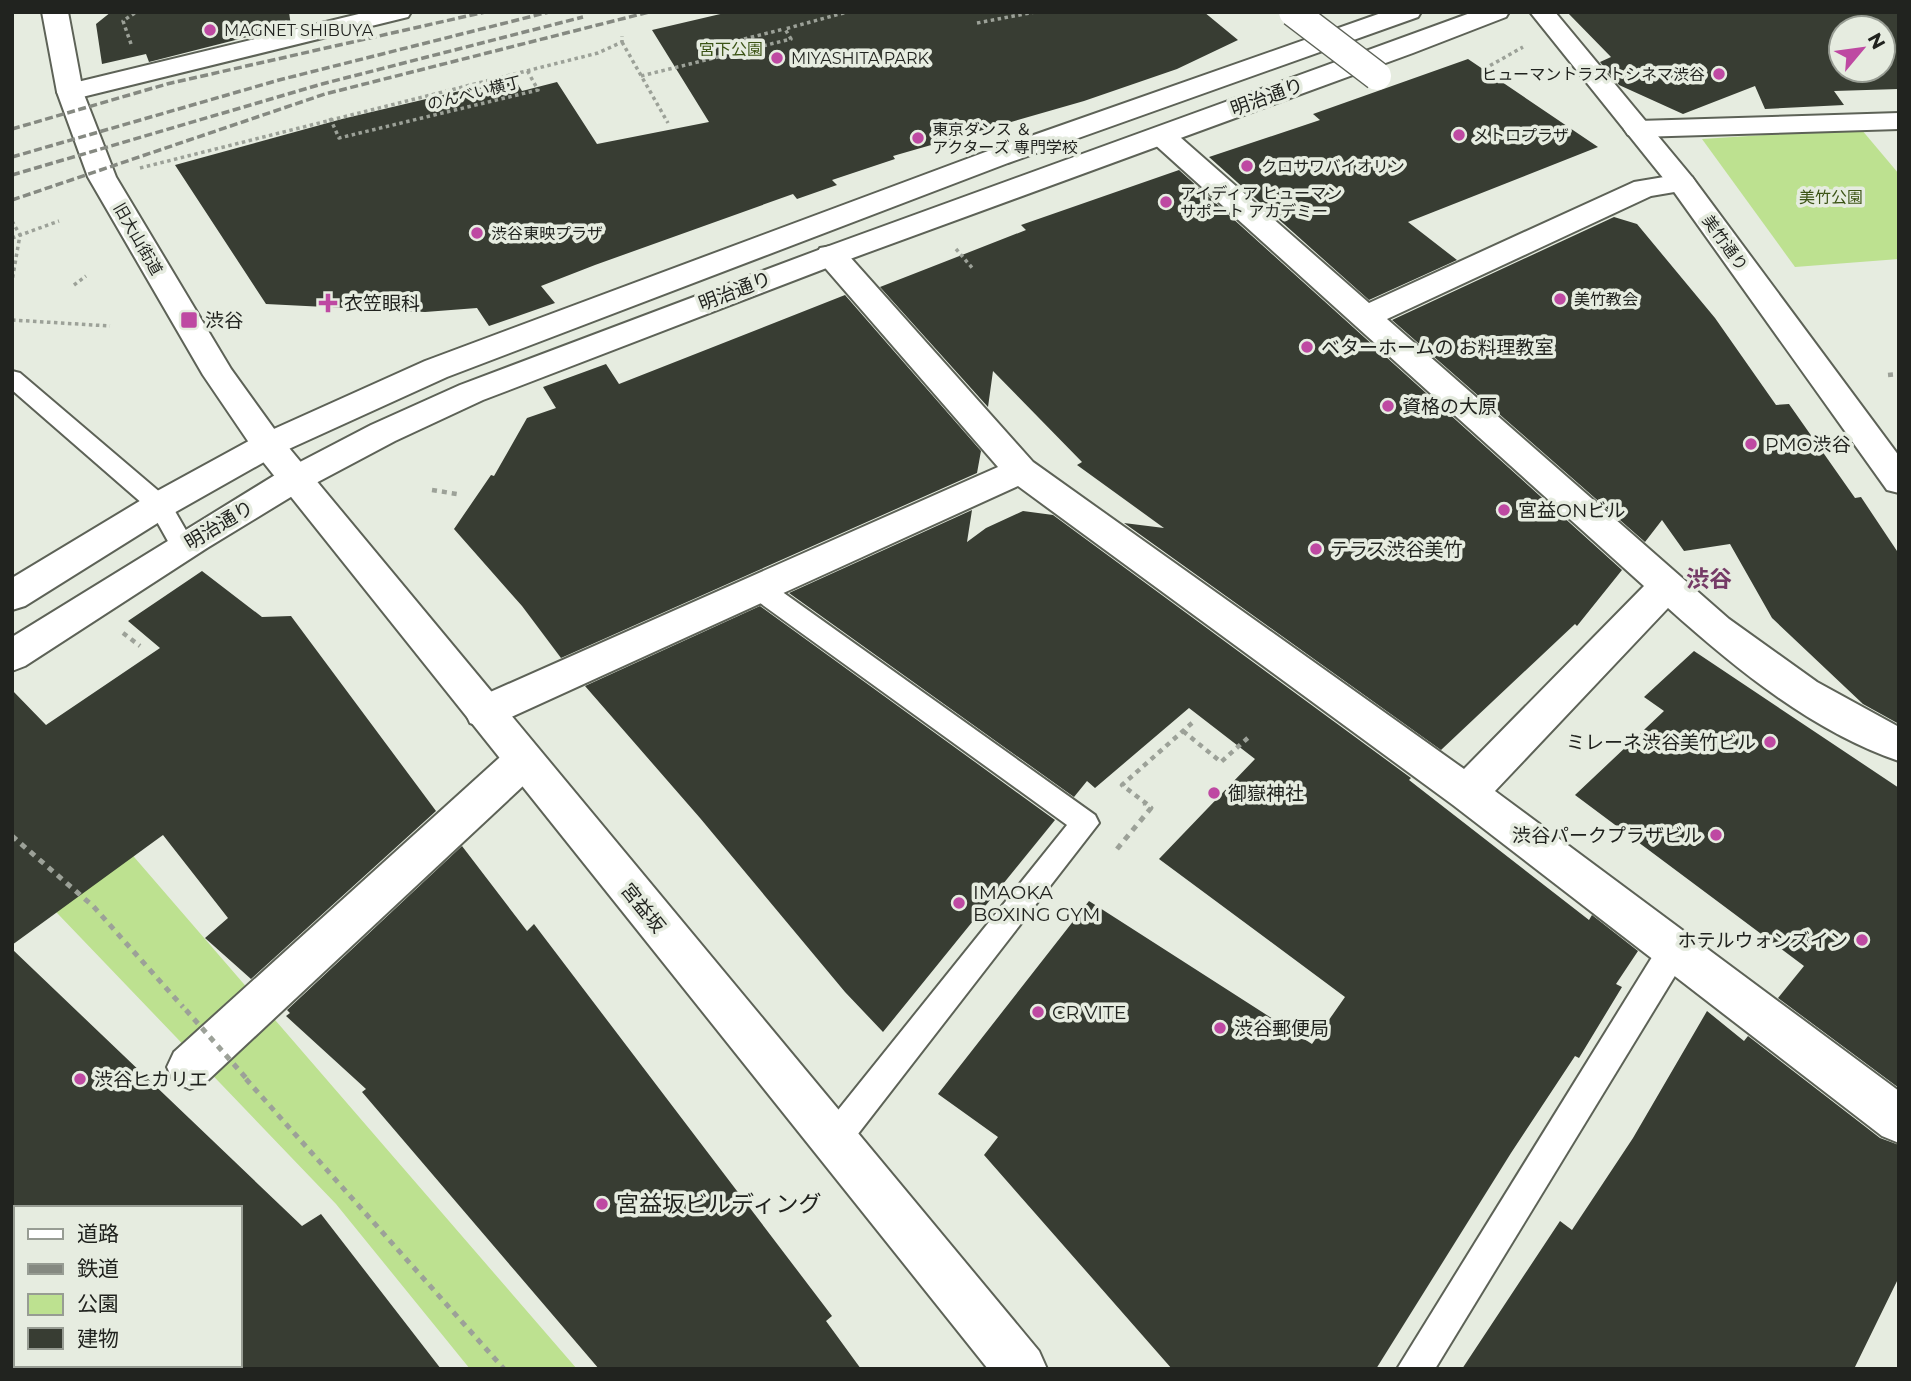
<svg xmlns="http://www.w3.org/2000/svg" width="1911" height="1381" font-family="Montserrat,'Noto Sans JP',sans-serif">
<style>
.green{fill:#bde190}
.building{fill:#383d33;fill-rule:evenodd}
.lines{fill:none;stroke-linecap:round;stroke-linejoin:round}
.lane-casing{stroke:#5d6257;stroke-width:4}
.street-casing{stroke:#5d6257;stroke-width:4}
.secondary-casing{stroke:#5d6257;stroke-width:4}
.primary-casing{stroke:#5d6257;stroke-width:4}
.path-far2{stroke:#9ca198;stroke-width:3.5;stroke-dasharray:3.5 3.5;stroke-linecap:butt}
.path-far1{stroke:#9ca198;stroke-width:4.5;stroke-dasharray:5 5;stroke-linecap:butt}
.path{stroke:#9ca198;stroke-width:5;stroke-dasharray:6 6;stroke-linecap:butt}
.lane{fill:#fff;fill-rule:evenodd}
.street{fill:#fff;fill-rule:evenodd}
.secondary{fill:#fff;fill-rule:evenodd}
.primary{fill:#fff;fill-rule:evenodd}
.rail{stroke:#858981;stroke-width:3.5;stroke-dasharray:8 3.5;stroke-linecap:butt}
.street-bridge-casing{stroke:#5d6257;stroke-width:31;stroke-linecap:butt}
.path-bridge{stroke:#9ca198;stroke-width:5;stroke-dasharray:6 6;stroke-linecap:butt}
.street-bridge{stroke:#fff;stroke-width:28}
.poi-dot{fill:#be49a2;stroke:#e6ece0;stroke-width:2.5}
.labels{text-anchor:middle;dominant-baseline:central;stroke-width:7;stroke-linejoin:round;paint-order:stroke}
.far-poi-label{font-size:16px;fill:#21231f;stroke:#e6ece0;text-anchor:start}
.far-park-label{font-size:16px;fill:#3c5416;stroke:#e6ece0}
.far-street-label{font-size:16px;fill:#21231f;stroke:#e6ece0}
.street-label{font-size:19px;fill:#21231f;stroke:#e6ece0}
.poi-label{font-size:19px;fill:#21231f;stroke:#e6ece0;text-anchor:start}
.quarter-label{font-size:23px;font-weight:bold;fill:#753b66;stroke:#e6ece0}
.near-poi-label{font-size:23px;fill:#21231f;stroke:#e6ece0;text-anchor:start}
</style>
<rect width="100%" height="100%" fill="#e6ece0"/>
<g class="green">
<path d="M1861,129l38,45v85l-104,8 -93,-128z"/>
<path d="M39,747l538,622h-107l-134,-165 -324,-338z"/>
</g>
<g class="building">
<path d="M111,12h178l2,14 -142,36 -3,-8 -44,10 -6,-40z"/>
<path d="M729,12h475l34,28 -61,29 -93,32 -191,55 2,3 -63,21 5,5 -40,14 -4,-5 -198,71 -54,21 14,17 -66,23 -12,-18 -52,4 -159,-8 -91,-139 167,-46 172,-41 8,13 35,-9 40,62 112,-22 -57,-92z"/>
<path d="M1567,12h332v77l-65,2 10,14 -79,4 -10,-23 -72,28 -64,-29 -19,-23 11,-5zM1841,28h42v42h-42z"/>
<path d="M1468,59l130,88 -190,75 49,38 -88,40 -160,-143 111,-37 -7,-6z"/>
<path d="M1179,170l443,400 -45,56 -2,-2 -134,126 -317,-227 40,5 -87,-63 5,-3 -89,-91 -5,36 -108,-120 146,-57 -5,-5z"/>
<path d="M1614,217l23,7 78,94 61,87 13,-1 66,94 6,-1 38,57v170l-36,-20 -91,-86 -42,-74 -46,7 -22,-31 -17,22 -253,-222z"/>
<path d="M845,295l136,156 -4,22 -416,185 -39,-52 -68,-77 37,-54 3,1 33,-58 29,-10 -13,-21 63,-23 13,20z"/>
<path d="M972,510l-5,32 19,-14 37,-17 30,4 358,263 -2,2 180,140 3,-5 46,36 -22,33 6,3 -43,71 -4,-2 -64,97 -135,216h-204l-188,-214 14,-18 -60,-43 151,-193 223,143 33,-47 -186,-138 96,-100 -66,-51 -94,80 -8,-7 -13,16 -285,-204z"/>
<path d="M202,571l60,46 29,-1 145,195 -185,168 -46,-41 23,-20 -65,-83 -151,110v-255l34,35 114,-77 -32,-27z"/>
<path d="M760,606l295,214 -172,212 -38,-40 -145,-174 -115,-132z"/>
<path d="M1694,651l205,137v300l-121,-90 26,-32 -229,-171 89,-84 -20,-14z"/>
<path d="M462,846l65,85 7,-7 298,392 -6,5 35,48h-262l-237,-277 4,-3 -80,-73 4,-3 -3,-3z"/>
<path d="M12,949l290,277 19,-12 120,155h-201v-161h-228z"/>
<path d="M1707,1011l37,30 4,-5 132,102 19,7v132l-45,92h-392l98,-148 12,9 61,-92z"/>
</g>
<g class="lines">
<defs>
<g id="lane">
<path d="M12,371l8,2 148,126 27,47 -3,6 -9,3 -9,-3 -23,-41 -139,-121z"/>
<path d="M758,579l9,2 328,234 4,8 -255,329 -11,5 -11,-5 -5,-11 5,-11 245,-305 -318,-230 -3,-7 3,-7z"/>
<path d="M1673,938l11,3 4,10 -4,10 -249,408h-38l265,-428z"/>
</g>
<g id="street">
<path d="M367,12h44l-3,5 -338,83 -9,-2 -4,-6 4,-6z"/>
<path d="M1899,113v16l-261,8 -10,-2 -4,-6 4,-6 10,-2z"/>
<path d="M1162,128l10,2 197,173 265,-121 48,-8 10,3 4,6 -4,6 -41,7 -264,123 342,300 88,63 82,45v34c-86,-29 -164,-93 -231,-153l-173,183 404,300v52l-17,-7 -429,-331 -435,-319 -520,237 -14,5 -14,-5 -5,-11 5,-11 528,-234 -178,-205 -4,-7 4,-7 11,-2 11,2 191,214 431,307 180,-183 -492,-444 -4,-6 4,-6z"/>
<path d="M523,744l14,5 6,12 -6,12 -331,309 -16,7 -16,-7 -7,-15 7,-15 335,-303z"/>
</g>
<g id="secondary">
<path d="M42,12h26l15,80 33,85 115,192 49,68 759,914 8,18h-59l-732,-916 -53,-78 -115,-198 -31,-85z"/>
<path d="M1530,12h25l137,165 207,279v37l-12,-3 -215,-301z"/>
</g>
<g id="primary">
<path d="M1384,12h37l-3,5 -410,146 -561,214 -167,76 -108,61 -147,92 -13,4v-32l136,-82 108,-59 169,-76 563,-210z"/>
<path d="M1473,12h36l-3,5 -93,36 -563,206 -367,141 -88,41 -96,51 -92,56 -182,118 -13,5v-34l263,-162 96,-50 89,-40 369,-139z"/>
</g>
</defs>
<use href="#lane" class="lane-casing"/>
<use href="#street" class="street-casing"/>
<use href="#secondary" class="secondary-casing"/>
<use href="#primary" class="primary-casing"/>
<g class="path-far2">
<path d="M977,23l58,-11"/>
<path d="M744,39l40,-10"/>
<path d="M622,42l46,81"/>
<path d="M131,44l-8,-23 13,-9"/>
<path d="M1484,69l39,-22"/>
<path d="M641,76l150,-37 -6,-10 62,-17"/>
<path d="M330,118l9,20 199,-48 -11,-20"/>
<path d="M140,168l458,-115 24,-11v-6"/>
<path d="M12,221l8,14 -8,46"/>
<path d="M12,238l47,-17"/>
<path d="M956,249l18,21"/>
<path d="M74,285l12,-9"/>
<path d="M12,320l98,6"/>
</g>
<g class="path-far1">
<path d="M1888,375l11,-1"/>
<path d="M432,490l25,4"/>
<path d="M123,633l17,13"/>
<path d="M1183,731l38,31 29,-26"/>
<path d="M1147,804l-25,-19 70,-62"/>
</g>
<g class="path">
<path d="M12,836l81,70 90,101"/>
<path d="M1117,849l34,-41 -7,-5"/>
<path d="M246,1079l258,290"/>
</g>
<use href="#lane" class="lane"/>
<use href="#street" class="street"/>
<use href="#secondary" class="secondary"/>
<use href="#primary" class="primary"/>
<g class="rail">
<path d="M12,129l155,-45 318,-72"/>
<path d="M12,157l267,-77 270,-68"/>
<path d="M12,175l310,-91 261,-67"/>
<path d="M12,200l313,-106 324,-82"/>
</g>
<defs>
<path id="street-bridge" d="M1293,12l84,64"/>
</defs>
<use href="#street-bridge" class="street-bridge-casing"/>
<path class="path-bridge" d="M186,1010l60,68"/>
<use href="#street-bridge" class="street-bridge"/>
</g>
<g class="poi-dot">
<circle cx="210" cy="30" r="7"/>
<circle cx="777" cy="58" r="7"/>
<circle cx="1719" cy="74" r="7"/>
<circle cx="1459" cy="135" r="7"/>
<circle cx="918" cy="138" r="7"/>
<circle cx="1247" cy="166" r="7"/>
<circle cx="1166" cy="202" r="7"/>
<circle cx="477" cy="233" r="7"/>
<circle cx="1560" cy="299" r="7"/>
<path d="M324.5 292.5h7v7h7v7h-7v7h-7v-7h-7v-7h7z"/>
<rect x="180" y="311" width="18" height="18" rx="3.5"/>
<circle cx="1307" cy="347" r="7"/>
<circle cx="1388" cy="406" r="7"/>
<circle cx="1751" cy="444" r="7"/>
<circle cx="1504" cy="510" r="7"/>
<circle cx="1316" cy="549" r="7"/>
<circle cx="1770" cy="742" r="7"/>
<circle cx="1214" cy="793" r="7"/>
<circle cx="1716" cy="835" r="7"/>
<circle cx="959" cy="903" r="7"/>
<circle cx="1862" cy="940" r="7"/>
<circle cx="1038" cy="1012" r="7"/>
<circle cx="1220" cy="1028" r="7"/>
<circle cx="80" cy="1079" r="7"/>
<circle cx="602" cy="1204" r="7"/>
</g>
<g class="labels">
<g class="far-poi-label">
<text x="224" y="30">MAGNET SHIBUYA</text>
<text x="791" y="58">MIYASHITA PARK</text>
<text x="1705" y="74" text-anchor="end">ヒューマントラストシネマ渋谷</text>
<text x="932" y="129">東京ダンス ＆<tspan x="932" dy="18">アクターズ 専門学校</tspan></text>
<text x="1473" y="135">メトロプラザ</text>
<text x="1261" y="166">クロサワバイオリン</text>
<text x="1180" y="193">アイディア ヒューマン<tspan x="1180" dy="18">サポート アカデミー</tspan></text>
<text x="491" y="233">渋谷東映プラザ</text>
<text x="1574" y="299">美竹教会</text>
</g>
<g class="far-park-label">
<text x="731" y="49">宮下公園</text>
<text x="1831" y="197">美竹公園</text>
</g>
<g class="far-street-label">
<text transform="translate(474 93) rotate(-14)">のんべい横丁</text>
<text transform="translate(138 239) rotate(60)">旧大山街道</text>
<text transform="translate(1725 243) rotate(54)">美竹通り</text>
</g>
<g class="street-label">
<text transform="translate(1267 97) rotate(-20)">明治通り</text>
<text transform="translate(735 291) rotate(-21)">明治通り</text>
<text transform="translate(219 525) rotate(-31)">明治通り</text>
<text transform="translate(643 908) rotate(51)">宮益坂</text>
</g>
<g class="poi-label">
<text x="344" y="303">衣笠眼科</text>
<text x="205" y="320">渋谷</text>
<text x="1321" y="347">ベターホームの お料理教室</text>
<text x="1402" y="406">資格の大原</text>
<text x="1765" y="444">PMO渋谷</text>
<text x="1518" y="510">宮益ONビル</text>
<text x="1330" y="549">テラス渋谷美竹</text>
<text x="1756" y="742" text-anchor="end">ミレーネ渋谷美竹ビル</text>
<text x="1228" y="793">御嶽神社</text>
<text x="1702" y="835" text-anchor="end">渋谷パークプラザビル</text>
<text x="973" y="892">IMAOKA<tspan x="973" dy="22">BOXING GYM</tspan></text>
<text x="1848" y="940" text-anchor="end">ホテルウォンズイン</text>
<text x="1052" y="1012">CR VITE</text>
<text x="1234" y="1028">渋谷郵便局</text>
<text x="94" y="1079">渋谷ヒカリエ</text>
</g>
<g class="quarter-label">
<text x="1709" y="579">渋谷</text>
</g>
<g class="near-poi-label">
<text x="616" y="1204">宮益坂ビルディング</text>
</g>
</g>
<rect width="1911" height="1381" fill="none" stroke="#21231f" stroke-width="28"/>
<rect x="14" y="1206" width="228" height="161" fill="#e6ece0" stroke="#979c93" stroke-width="2"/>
<rect x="28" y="1229" width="35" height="10" fill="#ffffff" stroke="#979c93" stroke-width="2"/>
<text x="77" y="1241" font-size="21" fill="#21231f">道路</text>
<rect x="28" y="1264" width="35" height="10" fill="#858981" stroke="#979c93" stroke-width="2"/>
<text x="77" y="1276" font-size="21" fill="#21231f">鉄道</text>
<rect x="28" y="1294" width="35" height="21" fill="#bde190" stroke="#979c93" stroke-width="2"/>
<text x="77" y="1311" font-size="21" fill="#21231f">公園</text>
<rect x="28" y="1328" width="35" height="21" fill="#383d33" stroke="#979c93" stroke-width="2"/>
<text x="77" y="1346" font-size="21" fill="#21231f">建物</text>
<g transform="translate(1862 49) rotate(61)"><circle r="33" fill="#e6ece0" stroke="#979c93" stroke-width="2"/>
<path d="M0-5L12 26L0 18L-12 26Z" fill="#be49a2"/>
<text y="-10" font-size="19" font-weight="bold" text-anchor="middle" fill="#21231f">N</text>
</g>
</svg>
